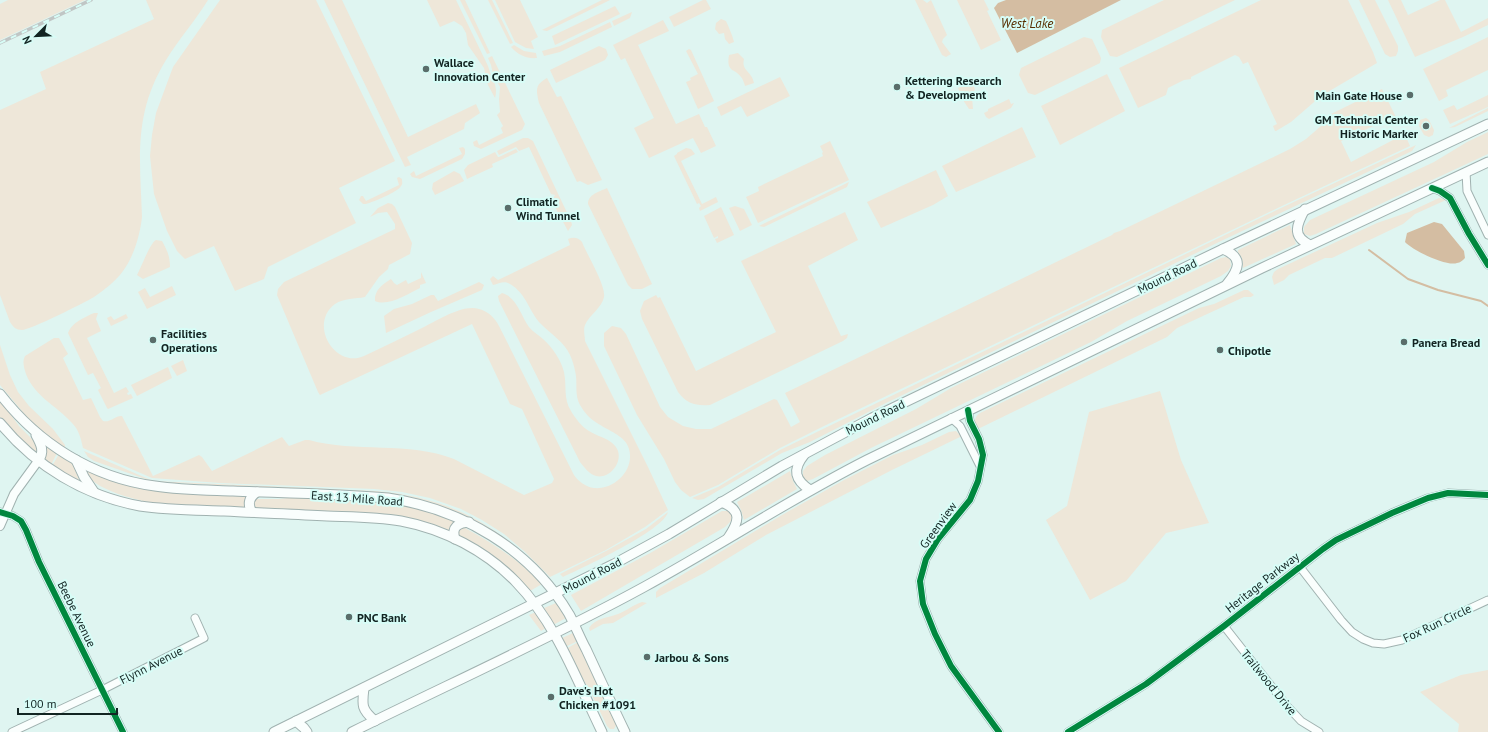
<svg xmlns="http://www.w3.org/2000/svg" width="1488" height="732" font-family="'PT Sans',sans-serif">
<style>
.green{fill:#eee7d9}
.water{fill:#d4bda2}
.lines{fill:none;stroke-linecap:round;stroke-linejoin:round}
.stream{stroke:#d4bda2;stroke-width:2}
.minor-casing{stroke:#a0b2b0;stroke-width:9}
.tertiary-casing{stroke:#a0b2b0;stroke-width:10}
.secondary-casing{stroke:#a0b2b0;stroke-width:11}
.minor{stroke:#fafefd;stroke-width:7}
.tertiary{stroke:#fafefd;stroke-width:8}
.secondary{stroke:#fafefd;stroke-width:9}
.rail-casing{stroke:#c0c6c5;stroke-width:3.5}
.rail{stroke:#d7fdf7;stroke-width:2;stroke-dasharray:6;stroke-linecap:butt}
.cycleway-casing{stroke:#d7fdf7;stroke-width:8}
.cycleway{stroke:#00873e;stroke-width:6}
.poi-dot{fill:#5a6d6a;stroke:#d7fdf7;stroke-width:1.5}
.labels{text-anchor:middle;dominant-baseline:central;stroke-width:4;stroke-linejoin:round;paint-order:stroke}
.poi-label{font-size:12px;font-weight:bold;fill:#122422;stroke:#d7fdf7;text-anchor:start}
.street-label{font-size:12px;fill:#122422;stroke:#d7fdf7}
.water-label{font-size:13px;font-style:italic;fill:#582e00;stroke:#d7fdf7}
</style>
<rect width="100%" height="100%" fill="#dff5f1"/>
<g class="green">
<path d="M8,0h77l-85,40v-36z"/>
<path d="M146,0h62c-13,21 -29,39 -42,60 -33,54 -26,98 -24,157 -2,18 -8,39 -19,54 -7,10 -19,19 -29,26 -10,6 -64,33 -72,33 -6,0 -9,-3 -12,-8l-10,-27v-185l46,-21 -6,-17 114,-53z"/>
<path d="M220,0h96l79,161 -56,27 17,35 -88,44 -4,12 -29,12 -21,-45 -29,13 -8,-8 -10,-20 -13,-37 -4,-38 2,-21 4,-22 17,-46z"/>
<path d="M324,0h18l66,137 68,-33 4,9 -15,10 -1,6 -57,28 4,8 -6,2z"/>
<path d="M427,0h29l32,66c3,12 11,20 7,32l-7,-13 -4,-17 -16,-23 -2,-12 -4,-7 -8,-5 -14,6z"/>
<path d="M460,0h5l25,53 -3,1z"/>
<path d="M488,0h4l21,43 -3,1z"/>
<path d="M495,0h25l18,37 -7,4 3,8 -8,-1 -11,-6z"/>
<path d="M602,0h8l-63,31 -5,-1z"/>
<path d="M703,0h3l5,9 -37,18 -5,-10z"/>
<path d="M915,0h8l4,3 4,-3 16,35 -4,4 -1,3 9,12 -5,3 -4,-2z"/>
<path d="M957,0h27l5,10 -2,1 14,29 -20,10z"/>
<path d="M1164,0h71l-118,57 -7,-1 -9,-19 1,-7z"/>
<path d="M1261,0h87l25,52 4,11 -56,33 -30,26 -15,9h-1l-2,-5 4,-2 -29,-62 -5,2 -4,-7 -4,-2 -44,22v2l-7,1 -16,8 -2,7 -28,13 -19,-40z"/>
<path d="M1359,0h16l23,46v5l-2,5 -6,1 -5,-3z"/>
<path d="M1388,0h13l7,15 32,-15h5l16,32 27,-14v7l-25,12 -48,20z"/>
<path d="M615,6l5,8 -65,31 -3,-9z"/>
<path d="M632,12l-2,6 -16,8 -2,-5z"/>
<path d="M721,19l5,2c3,7 6,13 8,21l-5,2 -4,-5 -1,-6 -5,1 -4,-5 1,-6z"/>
<path d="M663,20l6,11 -31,14 38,79 23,-10 6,13h2l9,19 -15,7 -8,-15 -44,20 -15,-30 20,-10 -29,-60 -4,2 -8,-15z"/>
<path d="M610,22l2,5 -52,25 -16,4 -2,-5 18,-5z"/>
<path d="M1084,37l8,2 9,19 -1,5 -65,32 -7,-2 -9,-18 2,-7z"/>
<path d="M1488,37v33l-42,20 2,6 -9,5 -16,-32z"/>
<path d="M514,45l10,6 12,2 1,5c-10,1 -19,-3 -26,-11z"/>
<path d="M599,46l7,3 2,6 -3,5 -49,23 -6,-13z"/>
<path d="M689,49l2,1 23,51 -16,8 -12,-27 5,-2 -1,-2 8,-4 -12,-23z"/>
<path d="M738,53l6,6c-3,12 8,12 10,24l-9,3c-1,-3 -2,-7 -4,-9 -6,-9 -15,-4 -12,-22z"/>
<path d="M492,56l33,68 -3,6 -41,19 -7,-3 -1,-4 4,-2 2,5 24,-12 -2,-5 2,-2 -6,-11 3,-3 -1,-13 1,-12 -7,-13 -2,-9 -3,-7z"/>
<path d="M1107,74l18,37 -65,34 -19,-39z"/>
<path d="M780,77l10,19 -43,21 -6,-11 -20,10 -4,-9z"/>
<path d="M547,78l10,19 4,-1 41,84 -14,5 -8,-4 -3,1 -38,-79c-3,-14 -4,-18 8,-25z"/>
<path d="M972,83l3,6 -3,8 1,12h-4l-6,-9 -5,-12z"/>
<path d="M1382,89l16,32 -11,5 -3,-5 -43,20 10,21 42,-22 -2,-4 12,-6 7,16 -128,60 -458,220 -44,22 -62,37 -28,12 -9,-7 -6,-8 -11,-23 -27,-44 -33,-69v-13l8,-7 9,2 5,6 34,73 8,10 15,9 13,3h15l63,-30 3,1 14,27 9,-5 -15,-29 327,-158 2,-2 6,-2 170,-82 16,-10 15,-13 1,-3 9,-9z"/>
<path d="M1488,95v12l-38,17 -7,-14 11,-5 3,5z"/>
<path d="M1009,99l2,5 3,-1 -3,5 -22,11 -3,-2 -2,-4 4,-2v-2z"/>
<path d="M1488,108v3l-33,16 -6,1z"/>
<path d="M1426,118l3,2 5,10 -1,5 -4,2 -5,-2 -5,-9 1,-6z"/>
<path d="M1022,127l14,30 -80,35 -14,-26z"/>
<path d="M1488,132v22l-172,80 -6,2 -6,-2v-7l6,-7 124,-58 33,-20z"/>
<path d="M523,138h5l5,3 38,80 1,4 -4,6 -16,-30 3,-6 -4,-1 -22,-47 -10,4 -3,-4 -17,8 -2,-4z"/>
<path d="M830,141l19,39 -91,43 -12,-26 13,-6 -1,-4 65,-31 -1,-3 1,-1 -3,-6z"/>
<path d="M1416,145l-4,6 -191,90 -337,163 -74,38 -28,11 -78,46 -6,1 -6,-2 26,-11 62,-37 45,-22 458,-221z"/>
<path d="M463,147l2,2v5l-3,5 -42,20 -8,-2 -2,-3 4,-3 2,5 46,-22 -3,-6z"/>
<path d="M686,148l5,1 4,5 -14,7 21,43 14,-7 2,5 -18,9 -1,-3 2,-2 -2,-3 -2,1 -23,-48 3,-2v-1z"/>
<path d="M516,149l2,3 -26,12 1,3 -26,12 -3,-9 4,-5 27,-13 3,5h1z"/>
<path d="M936,170l12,26 -15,9 -52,23 -14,-26z"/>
<path d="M454,171l6,3 4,7 -29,14 -3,-6 1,-6z"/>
<path d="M399,177l3,2c0,3 1,5 -1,7 -3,6 -28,16 -35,18h-3l-4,-4 2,-4h2l3,5 33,-16 -2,-7z"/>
<path d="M849,182l-2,5 -83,40 -5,-1z"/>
<path d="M607,188l45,96 -10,5h-10l-4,-4 -40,-81c0,-10 11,-12 19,-16z"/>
<path d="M1439,198l7,2 -31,14 -12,10 -71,34h-7l-36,17 -5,5 -10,5 -2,-8 2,-5 4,-3 99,-46 32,-11z"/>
<path d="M388,203l4,1 3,3 17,36 -2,11 -21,11 -1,4 -9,8 -14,20c-10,2 -21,1 -30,7 -27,20 0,65 29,52 20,-9 39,-19 58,-28 15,-7 40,-24 57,-19 9,2 16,9 20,17l75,149c4,6 12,12 20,13 20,2 41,-18 35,-39 -3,-13 -22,-19 -32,-26 -7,-4 -13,-11 -17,-18 -5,-9 -3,-19 -4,-29 -1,-6 -3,-15 -6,-21 -6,-13 -19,-21 -29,-31 -12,-12 -14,-30 -31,-40 -6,-4 -11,0 -17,1l-3,-6 3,-3 5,4 72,-35 -2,-6c5,-2 10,-2 14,3 5,13 24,43 22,55 -2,11 -15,18 -19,28 -2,5 0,11 0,16l63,126 20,43 -23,17 -39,23 -56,27 -26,-26 -20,-17 -22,-14 -21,-11 -31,-11 -28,-6 -28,-3 -154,-6 -68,-5 -69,-30c-2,-9 -4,-18 -11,-25 -16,-18 -37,-26 -46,-49 -2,-6 -4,-12 -1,-18l29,-18h5l9,16 -5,4 20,42 8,-2 9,19 3,4c7,2 13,-6 19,-5l31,60 46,-21 3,2 10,14 70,-34 7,9 16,-6h4c47,13 99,1 145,19l70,36 28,-12 2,-4 -32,-70 -12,-5 -38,-80 -152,71 -2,-3 -41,-97 1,-6 6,-7 111,-53v-5l-8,-12 -9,1 -8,4 8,-9z"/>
<path d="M735,206l9,3 8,16 -12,6 -11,-23z"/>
<path d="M721,207l13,28 -17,8 -2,-4 3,-1v-2l-4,2 -10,-22z"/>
<path d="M845,212l13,28 -50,26 33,70 7,-2 -1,4 -4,3 -133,64c-14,1 -23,-1 -32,-13l-36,-73 -2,-8 4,-10 12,-6 2,3 2,-1 36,74 80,-39 -35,-71z"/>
<path d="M1290,225l6,19 -53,24 -1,-10 -4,-6v-2z"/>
<path d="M156,240l6,1c5,9 8,15 8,26l-27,12 -6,-4c4,-7 13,-32 19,-35z"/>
<path d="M1226,257l4,2 1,7 -3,5 -7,5 -94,45 -36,21 -220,106 -58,31 -6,2 -4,-3v-7l4,-5 18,-11 91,-46 35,-21 270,-130z"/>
<path d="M421,272l5,11 -6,2v3c-12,6 -32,19 -45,13 -1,-11 8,-17 16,-22l3,4 3,2 9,-5 2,4 13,-6z"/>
<path d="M479,282l5,3 -2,5 -51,22 -45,21 -2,-17 10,-7 18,-5 19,-9h3l4,6z"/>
<path d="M172,286l4,9 -29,14 -9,-17 7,-4 5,9z"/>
<path d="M1244,290h4l6,5 -3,2h-7l-67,31 -10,9 -187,91h-3c-3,-6 -3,-11 3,-15l219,-105 15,-4z"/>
<path d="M502,293c15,4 19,23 27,34 4,5 10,8 14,12 10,9 18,21 21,33 3,14 -1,26 7,39 4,7 11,16 18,20 9,6 25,8 29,20 4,13 -9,28 -22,25 -7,-2 -12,-9 -16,-14l-81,-161 -1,-5z"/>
<path d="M94,313h4l-2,6 5,12 -14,7 27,55 12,-6 3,5 -2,1 1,2 3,-1 2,4 -25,11 -1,-1 -9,-18 3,-2 -8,-15 -5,2 -20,-42c3,-10 17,-16 26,-20z"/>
<path d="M126,314l2,4 -17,8 -4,-8 4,-2 3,4z"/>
<path d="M0,345l10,30 8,17 11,14 24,23 12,16v3l-9,-5 -25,-21 -31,-37z"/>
<path d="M183,360l4,11 -10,5 -6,-10z"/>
<path d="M168,367l4,11 -35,18 -6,-11z"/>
<path d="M1160,391l21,69 28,63 -43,10 -40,48 -36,19 -44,-80 21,-14 22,-94z"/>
<path d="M0,400l19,26 18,18 2,4 -2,7 -31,-30 -6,-8z"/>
<path d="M956,431l5,5 -1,1 -68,33 -126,65 -62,38 -48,25v-6l4,-4 122,-73 62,-35 49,-25 29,-10 27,-13z"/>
<path d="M46,446l11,7 -6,12 -7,-5z"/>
<path d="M84,451l69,30 222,10c74,6 124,34 174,87l-1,1 -41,-38 -20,-13 -31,-16 -34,-12 -43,-7 -225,-11 -60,-21 -6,-4z"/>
<path d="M59,454l13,8 8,20 -28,-16z"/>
<path d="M86,470l38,14 23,5 99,6 -1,13c-28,-1 -58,0 -86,-4 -16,-2 -72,-15 -73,-34z"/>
<path d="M790,471l3,10 4,8 -53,31 -3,-10 -4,-8z"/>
<path d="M295,497l79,3 31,4 50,17 -7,10 -10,-3 -183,-19 -2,-8 4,-2h22z"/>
<path d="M722,511h7l3,5 -1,5 -6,6 -144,84 -10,-16 81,-43z"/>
<path d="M668,512c-5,19 -86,56 -105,65l-3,-3 46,-23 40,-22z"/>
<path d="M462,528h3c28,15 55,33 77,56l-12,7 -70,-54 -2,-7z"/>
<path d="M642,602l5,1 -34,20 -10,1 -13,7 -1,-3c6,-10 19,-10 29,-14 8,-3 15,-9 24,-12z"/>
<path d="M556,603l10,15 -11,6 -2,-1 -9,-15z"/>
<path d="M536,612l10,16 -5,3 -12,-16z"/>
<path d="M573,633l5,8 -13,6 -3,-9z"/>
<path d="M578,642l39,82 -3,5h-4l-3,-3 -17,-35 -24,-42z"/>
<path d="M1488,670v62h-30l1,-8 -39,-32 41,-17z"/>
</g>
<g class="water">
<path d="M1006,0h115l-104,53 -23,-45 4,-5z"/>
<path d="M1434,222l8,2 22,27 1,7c-2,2 -5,5 -8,5 -10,4 -45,-13 -52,-21l2,-9z"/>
</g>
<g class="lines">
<path class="stream" d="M1369,250l39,29 30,11 43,11 7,5"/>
<defs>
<g id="minor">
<path d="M1466,172l1,19 21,44"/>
<path d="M1432,188l8,3 10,7 19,36 19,31"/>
<path d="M968,410l2,11 9,18 4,16 -5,26 -8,19 -32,39 -12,20 -6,22 3,23 12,30 16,32 48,66"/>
<path d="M951,418l9,8 20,40"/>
<path d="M0,512l13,4 8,5 5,9 13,32 84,170"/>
<path d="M1300,567l41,53 11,12 11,7 10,4 11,1 18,-4 86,-40"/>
<path d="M1224,626l63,80 14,15 18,11"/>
<path d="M12,732l90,-42 102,-52 -9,-20"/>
<path d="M1068,732l78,-48 78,-58 99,-77 13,-9 56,-27 36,-15 20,-5 40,2"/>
</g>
<path id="tertiary" d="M0,526l14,-32 24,-33"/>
<g id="secondary">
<path d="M1305,209c-8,15 -14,27 5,36"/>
<path d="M1223,249c21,9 16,20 4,35"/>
<path d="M0,394c38,49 92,84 155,92 26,4 52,4 78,5 52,2 104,3 155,7 74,11 142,51 181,116 6,11 11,24 17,35 13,28 26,56 39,83"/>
<path d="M0,423c35,43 85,73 140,83 27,4 56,4 84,5 35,2 69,3 103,5 25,1 50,1 74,5 43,8 85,30 115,61 41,42 61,99 86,150"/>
<path d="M36,435c5,9 9,17 2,26"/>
<path d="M804,455c-12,15 -9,25 6,35"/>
<path d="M76,460l8,17 10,15"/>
<path d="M721,502c22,8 18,20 7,36"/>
<path d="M252,512c-5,-8 -3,-15 5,-20"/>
<path d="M455,539c-4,-12 3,-16 14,-17"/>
<path d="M364,688c-2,17 -3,21 11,33"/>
<path d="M296,721l8,7 3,4"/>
<path d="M274,732l340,-168 55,-30 113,-68 90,-48 351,-169 265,-125"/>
<path d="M352,732c97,-48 197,-93 292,-145 75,-41 146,-88 223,-127l395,-192 226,-106"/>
</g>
</defs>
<use href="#minor" class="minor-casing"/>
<use href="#tertiary" class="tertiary-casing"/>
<use href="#secondary" class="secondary-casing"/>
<use href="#minor" class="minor"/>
<use href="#tertiary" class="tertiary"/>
<use href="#secondary" class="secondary"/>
<defs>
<path id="rail" d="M0,43l91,-43"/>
</defs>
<use href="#rail" class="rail-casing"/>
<use href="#rail" class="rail"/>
<defs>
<g id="cycleway">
<path d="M1432,188l8,3 10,7 19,36 19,31"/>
<path d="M968,410l2,11 9,18 4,16 -5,26 -8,19 -32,39 -12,20 -6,22 3,23 12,30 16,32 48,66"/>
<path d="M0,512l13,4 8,5 5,9 13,32 84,170"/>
<path d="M1068,732l78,-48 78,-58 99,-77 13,-9 56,-27 36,-15 20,-5 40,2"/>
</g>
</defs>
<use href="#cycleway" class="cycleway-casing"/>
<use href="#cycleway" class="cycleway"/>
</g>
<g class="poi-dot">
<circle cx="426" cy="69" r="4"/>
<circle cx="897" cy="87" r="4"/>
<circle cx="1410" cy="95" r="4"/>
<circle cx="1426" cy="126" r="4"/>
<circle cx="508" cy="208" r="4"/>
<circle cx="153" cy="340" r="4"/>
<circle cx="1404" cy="342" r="4"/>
<circle cx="1220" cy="350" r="4"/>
<circle cx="349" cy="617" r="4"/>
<circle cx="647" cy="657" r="4"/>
<circle cx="551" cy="697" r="4"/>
</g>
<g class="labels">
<g class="poi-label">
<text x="434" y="62">Wallace<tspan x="434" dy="14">Innovation Center</tspan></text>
<text x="905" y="80">Kettering Research<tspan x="905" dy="14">&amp; Development</tspan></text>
<text x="1402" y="95" text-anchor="end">Main Gate House</text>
<text x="1418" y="119" text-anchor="end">GM Technical Center<tspan x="1418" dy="14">Historic Marker</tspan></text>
<text x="516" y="201">Climatic<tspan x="516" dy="14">Wind Tunnel</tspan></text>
<text x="161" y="333">Facilities<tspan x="161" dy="14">Operations</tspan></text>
<text x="1412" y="342">Panera Bread</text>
<text x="1228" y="350">Chipotle</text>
<text x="357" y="617">PNC Bank</text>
<text x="655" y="657">Jarbou &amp; Sons</text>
<text x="559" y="690">Dave's Hot<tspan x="559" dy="14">Chicken #1091</tspan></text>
</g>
<g class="street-label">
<text transform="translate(1167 276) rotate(-26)">Mound Road</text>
<text transform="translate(875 417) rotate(-26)">Mound Road</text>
<text transform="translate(357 498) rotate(4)">East 13 Mile Road</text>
<text transform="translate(938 525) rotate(-54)">Greenview</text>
<text transform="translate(592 575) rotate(-27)">Mound Road</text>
<text transform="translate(1262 582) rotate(-38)">Heritage Parkway</text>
<text transform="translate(77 614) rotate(64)">Beebe Avenue</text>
<text transform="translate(1437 623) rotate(-25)">Fox Run Circle</text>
<text transform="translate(151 665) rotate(-27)">Flynn Avenue</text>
<text transform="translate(1269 682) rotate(51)">Trailwood Drive</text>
</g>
<g class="water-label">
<text x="1027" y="23">West Lake</text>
</g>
</g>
<g transform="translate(36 36) rotate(246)" stroke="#d7fdf7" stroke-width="3" paint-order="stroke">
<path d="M0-3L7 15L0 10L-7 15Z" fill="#122422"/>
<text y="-6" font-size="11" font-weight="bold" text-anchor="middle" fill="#122422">N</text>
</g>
<path d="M18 708v6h99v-6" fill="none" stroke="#122422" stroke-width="2"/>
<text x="24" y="708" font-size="12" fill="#122422" stroke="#d7fdf7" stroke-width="3" paint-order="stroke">100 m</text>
</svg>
